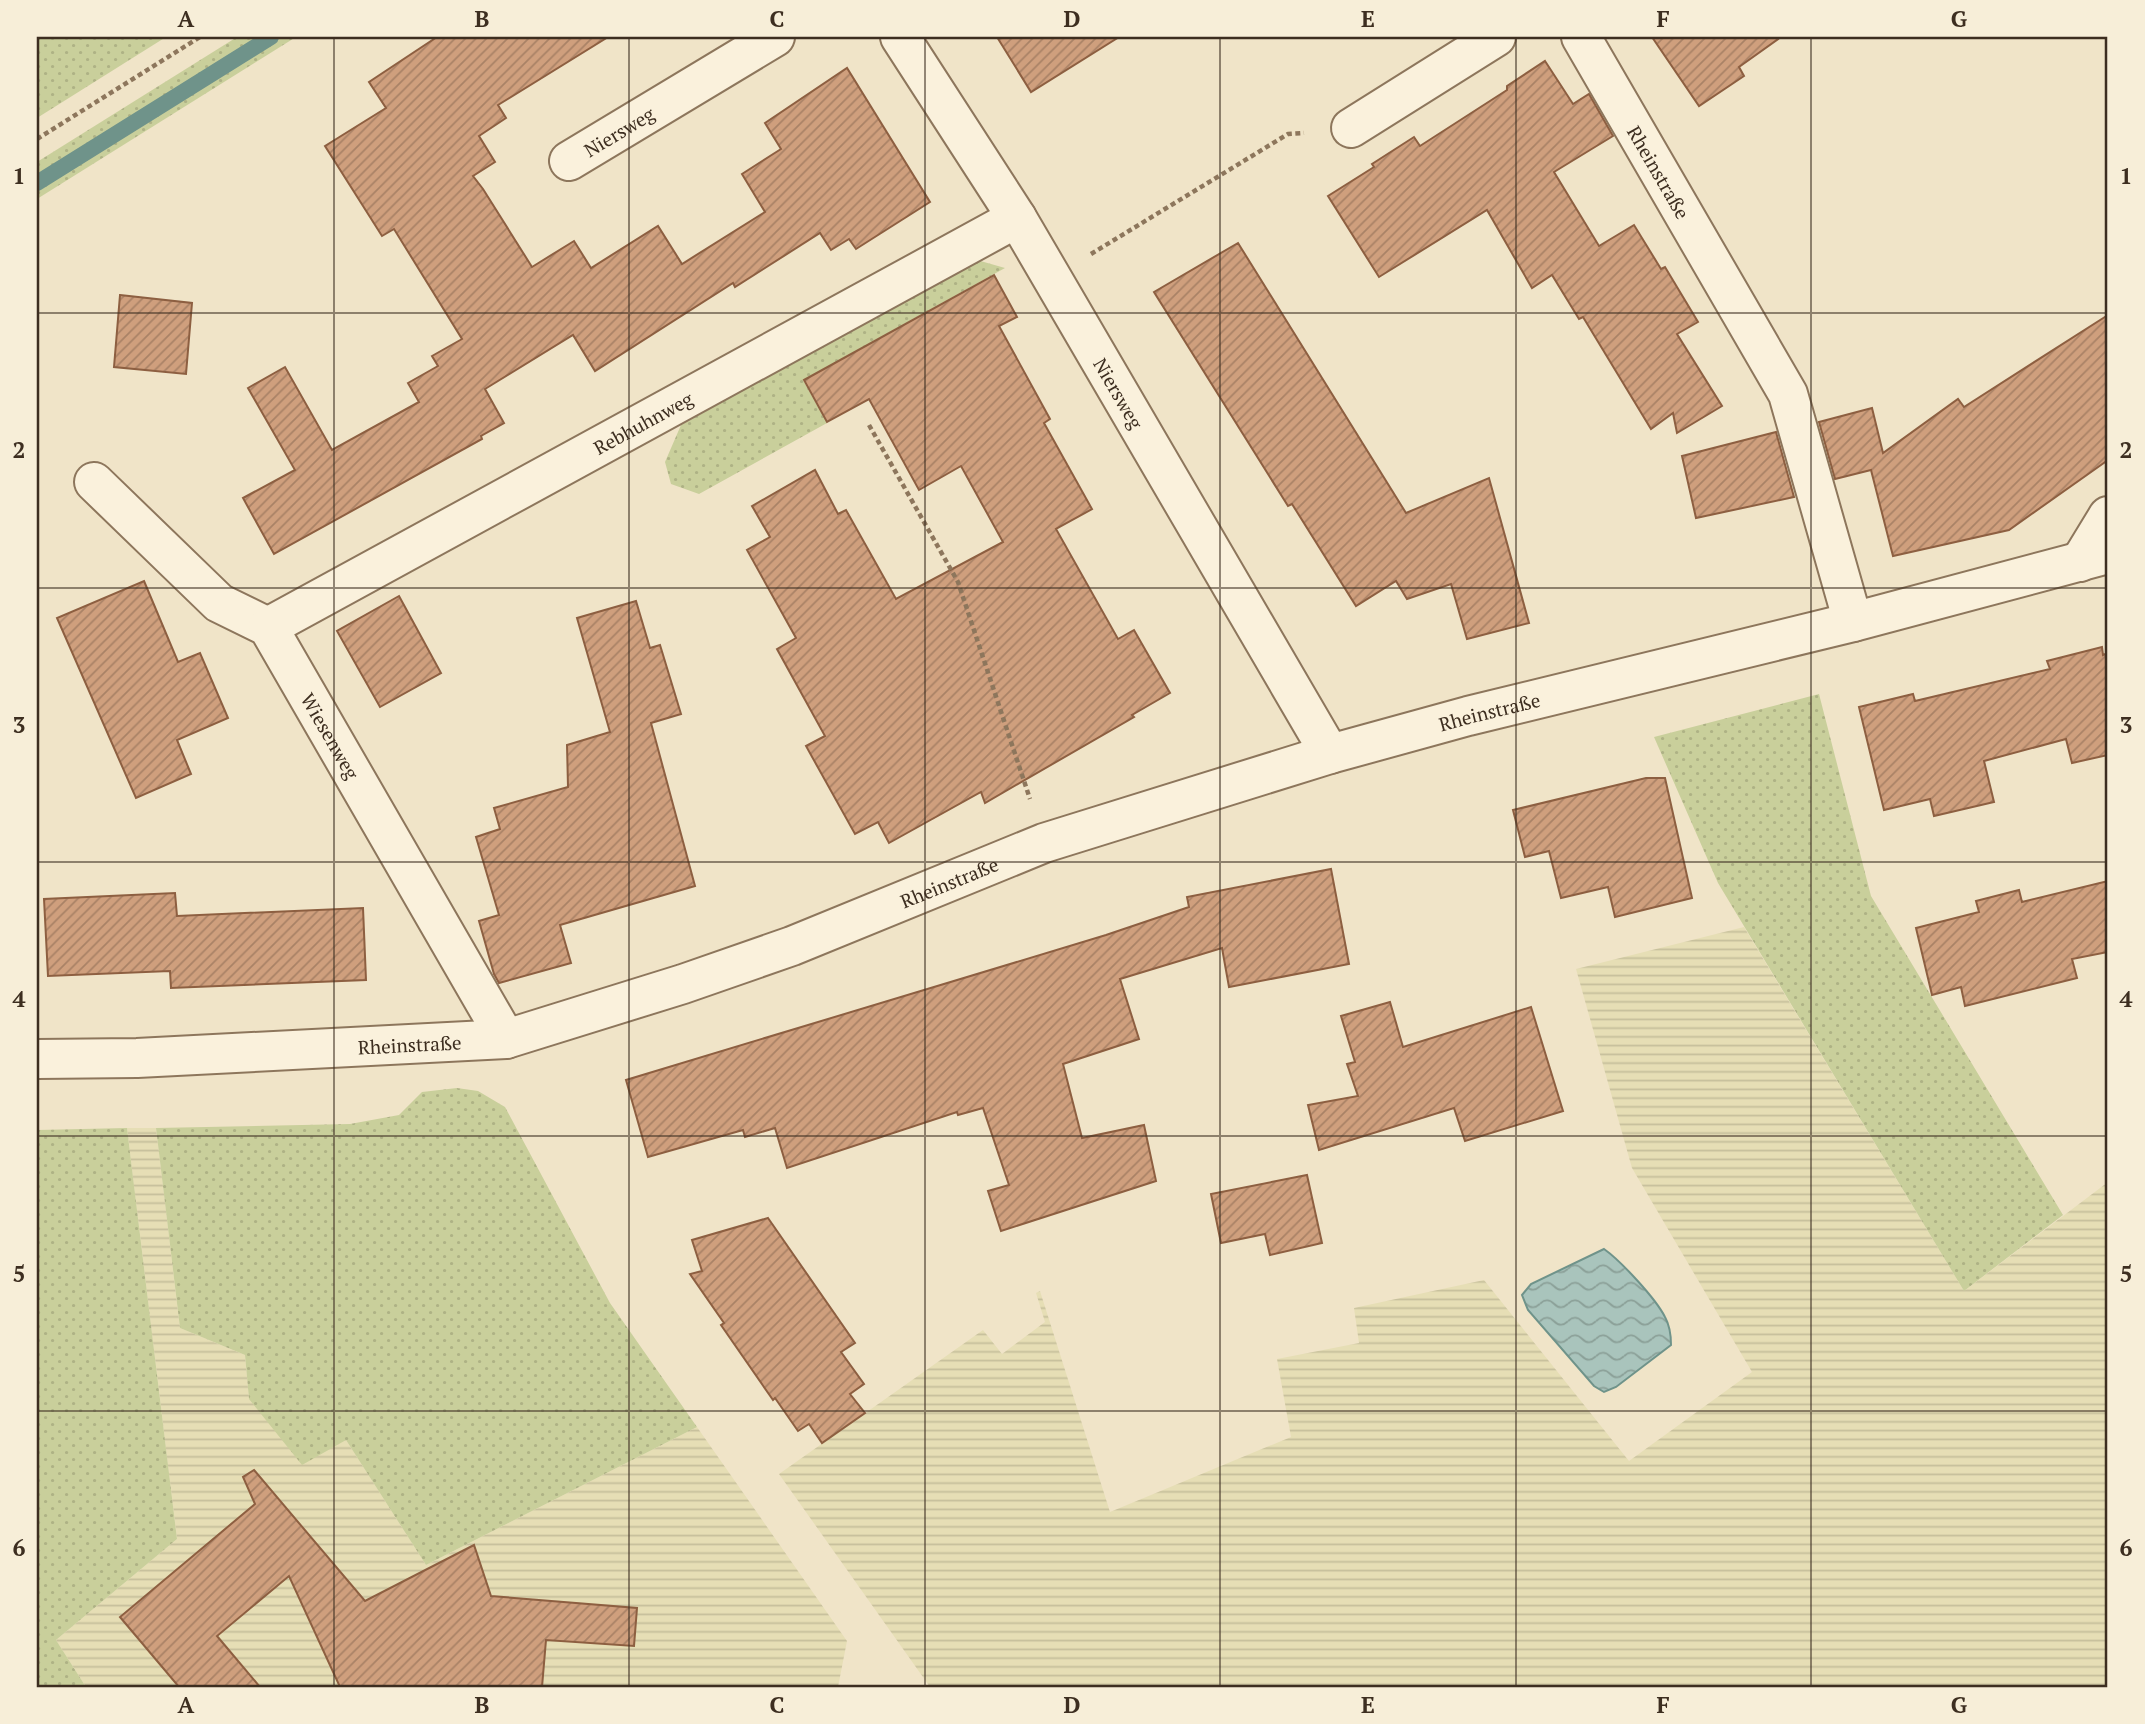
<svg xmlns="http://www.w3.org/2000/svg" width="2145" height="1724" font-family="'PT Serif',serif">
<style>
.farmland{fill:url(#farmland-rules)}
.green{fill:url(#green-dots)}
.water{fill:url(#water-waves);stroke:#6f938a;stroke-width:2}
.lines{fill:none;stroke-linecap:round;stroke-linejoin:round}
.stream{stroke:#6f938a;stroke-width:16}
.building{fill:url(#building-hatch);stroke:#8d5f41;stroke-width:2}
.minor-casing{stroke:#8d765c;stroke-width:42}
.tertiary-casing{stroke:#8d765c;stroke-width:42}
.path{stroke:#8d765c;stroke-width:4.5;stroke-dasharray:5 3.5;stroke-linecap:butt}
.minor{stroke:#faf1dc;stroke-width:38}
.tertiary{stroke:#faf1dc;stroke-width:38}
.grid{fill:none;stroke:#3d2e20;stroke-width:2;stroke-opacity:0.55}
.labels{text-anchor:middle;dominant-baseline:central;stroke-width:7;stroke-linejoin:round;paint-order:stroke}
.street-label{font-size:19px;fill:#3d2e20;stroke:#f7eed8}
.neatline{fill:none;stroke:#3d2e20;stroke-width:2.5}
.grid-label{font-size:23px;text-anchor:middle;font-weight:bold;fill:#3d2e20}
</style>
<defs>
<pattern id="farmland-rules" width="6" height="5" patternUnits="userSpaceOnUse" patternTransform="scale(1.75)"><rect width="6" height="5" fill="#e6deb5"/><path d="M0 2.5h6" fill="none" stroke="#c6bf9b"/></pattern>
<pattern id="green-dots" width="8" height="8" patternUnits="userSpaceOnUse" patternTransform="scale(1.75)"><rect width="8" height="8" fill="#c9cf9b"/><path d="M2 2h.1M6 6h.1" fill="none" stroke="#aeb285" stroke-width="1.8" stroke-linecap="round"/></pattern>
<pattern id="water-waves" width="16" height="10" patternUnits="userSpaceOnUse" patternTransform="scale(1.75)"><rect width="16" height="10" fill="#a9c4bc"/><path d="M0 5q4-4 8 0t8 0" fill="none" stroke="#8ba098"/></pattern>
<pattern id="building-hatch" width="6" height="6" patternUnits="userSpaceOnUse" patternTransform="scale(1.75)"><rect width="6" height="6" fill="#cf9f7d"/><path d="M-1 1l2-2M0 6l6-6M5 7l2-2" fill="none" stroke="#a98266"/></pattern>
</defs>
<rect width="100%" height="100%" fill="#f0e4c8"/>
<g class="farmland">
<path d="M1744,927l220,364 144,-109v505h-1178l-151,-213 204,-144 19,24 43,-32 -9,-29 4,-2 70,221 181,-75 -14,-78 82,-16 -5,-35 130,-28 145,181 123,-89 -120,-204 -56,-199z"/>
<path d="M127,1128h29l24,200 65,27 4,44 97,41 80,125 271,-138 150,214 -9,46h-752l-30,-47 121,-101z"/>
</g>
<g class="green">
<path d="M37,37h129l-129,81z"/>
<path d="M237,37h59l-259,162v-37z"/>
<path d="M977,260l28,8 -202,112 24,43 -128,71 -28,-10 -6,-22 16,-37z"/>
<path d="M1819,694l52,202 192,319 -99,76 -246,-408 -64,-146z"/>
<path d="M457,1088l21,3 27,16 105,196 87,124 -271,138 -80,-125 -44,25 -53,-66 -4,-44 -65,-27 -24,-200 194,-4 49,-9 23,-23z"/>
<path d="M127,1128l50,411 -121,101 30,47h-49v-557z"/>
</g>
<path class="water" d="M1604,1249c17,12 52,50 61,68 5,9 6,19 6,28l-55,42 -12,5 -10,-6 -66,-76 -6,-15 9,-11z"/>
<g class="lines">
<path class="stream" d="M37,183l234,-146"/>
</g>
<g class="building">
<path d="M437,37h171l-110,68 8,13 -27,18 16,26 -22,14 10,13 49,78 42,-26 17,27 67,-42 24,38 83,-52 -23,-38 39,-25 -16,-26 82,-55 83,134 -74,47 -7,-10 -18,11 -11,-17 -85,54 -2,-4 -138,88 -22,-36 -88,54 19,34 -23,13 1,3 -208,115 -31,-56 52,-28 -47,-82 37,-21 47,83 87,-48 -11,-19 30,-17 -6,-10 30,-17 -68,-110 -12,7 -57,-90 61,-38 -17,-26z"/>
<path d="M997,37h122l-88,55z"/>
<path d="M1652,37h129l-42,30 5,9 -45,30z"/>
<path d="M1545,61l28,43 16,-10 24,42 -59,36 45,74 35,-21 27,44 4,-2 33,55 -21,12 45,72 -45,27 -4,-20 -22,16 -68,-112 -4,2 -27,-44 -20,13 -45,-78 -108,67 -51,-81 46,-29 -2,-3 42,-27 6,9 87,-56v-4z"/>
<path d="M1238,243l168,270 83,-35 40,145 -62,16 -16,-55 -44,15 -11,-18 -40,25 -64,-102 -4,2 -134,-214z"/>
<path d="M994,275l23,42 -18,9 51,93 -6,4 48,86 -36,20 62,110 16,-9 36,63 -38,22 2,2 -149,86 -4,-11 -92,51 -11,-21 -23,12 -49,-88 19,-10 -48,-87 19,-11 -49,-88 23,-13 -18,-31 63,-36 23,44 8,-4 50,89 107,-57 -42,-76 -42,24 -50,-91 -42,23 -23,-42z"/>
<path d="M120,295l72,8 -6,71 -72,-7z"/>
<path d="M2108,315v145l-99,70 -116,26 -22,-86 -36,9 -16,-57 53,-14 11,45 75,-54 6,8z"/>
<path d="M1776,432l18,65 -98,21 -14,-62z"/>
<path d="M144,581l34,81 22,-9 28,65 -51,22 14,34 -55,24 -79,-180z"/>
<path d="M399,596l42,77 -61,34 -43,-76z"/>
<path d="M636,601l14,47 10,-3 21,69 -30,9 44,163 -135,39 11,38 -72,20 -5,-9 -15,-53 20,-6 -23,-78 24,-8 -6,-21 74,-21 -1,-42 43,-13 -33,-114z"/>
<path d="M2102,647l1,8 5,-2v102l-36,8 -6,-24 -82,22 10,41 -60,14 -4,-17 -46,11 -25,-103 54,-13 2,7 135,-32 -3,-8z"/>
<path d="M1646,778h19l27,120 -77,19 -7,-30 -47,11 -12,-47 -24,6 -12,-47z"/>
<path d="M1331,869l18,95 -120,23 -7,-39 -102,31 19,60 -76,25 19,74 62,-13 12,56 -155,50 -13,-40 21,-6 -26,-77 -25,7 -1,-3 -170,56 -12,-40 -30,9 -2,-7 -95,27 -22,-77 480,-145 83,-28 -2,-10z"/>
<path d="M2108,881v71l-36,7 5,19 -112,28 -4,-19 -29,8 -16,-67 63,-16 -3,-11 43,-11 3,12z"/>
<path d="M175,893l2,23 186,-8 3,72 -195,8 -1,-17 -122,5 -4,-77z"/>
<path d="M1390,1002l13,45 128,-40 32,104 -98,30 -11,-33 -135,42 -11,-45 50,-9 -11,-32 8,-2 -14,-46z"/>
<path d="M1307,1175l15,68 -52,12 -5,-21 -44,9 -10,-49z"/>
<path d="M768,1218l87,125 -14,9 23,32 -14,10 15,19 -43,30 -13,-19 -11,7 -23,-33 -2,2 -52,-75 3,-2 -34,-49 12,-3 -10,-31z"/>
<path d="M254,1470l111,131 109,-56 17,51 146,12 -3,38 -88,-6 -4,47h-202l-51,-111 -72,60 43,51h-81l-59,-70 135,-113 -12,-27z"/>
</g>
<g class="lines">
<defs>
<g id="minor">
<path id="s1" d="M900,37l117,181 313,536"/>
<path id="s2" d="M1581,37l207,357 65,228"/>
<path d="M1351,128l145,-91"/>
<path id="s3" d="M569,161l206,-124"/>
<path id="s4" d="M94,482l125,121 49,24 238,412"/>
<path d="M2080,562l28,-46"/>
<path id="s5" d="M268,627l749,-409"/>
</g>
<g id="tertiary">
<path id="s6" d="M37,1059l100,-1 369,-19 177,-55 109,-38 252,-103 286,-89 138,-38 385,-94 255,-68"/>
</g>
</defs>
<use href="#minor" class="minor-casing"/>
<use href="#tertiary" class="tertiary-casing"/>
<g class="path">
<path d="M37,139l163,-102"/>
<path d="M1091,254l197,-120 16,-1"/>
<path d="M869,425l89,157 72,217"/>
</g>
<use href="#minor" class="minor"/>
<use href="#tertiary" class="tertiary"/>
</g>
<path class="grid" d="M334,37v1650M629,37v1650M925,37v1650M1220,37v1650M1516,37v1650M1811,37v1650M37,313h2071M37,588h2071M37,862h2071M37,1136h2071M37,1411h2071"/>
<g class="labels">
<g class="street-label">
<text stroke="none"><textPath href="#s3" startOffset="58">Niersweg</textPath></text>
<text stroke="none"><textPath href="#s2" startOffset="156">Rheinstraße</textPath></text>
<text stroke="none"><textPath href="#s1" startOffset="418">Niersweg</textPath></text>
<text stroke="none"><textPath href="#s5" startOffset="427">Rebhuhnweg</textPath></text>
<text stroke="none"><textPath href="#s6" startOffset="1507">Rheinstraße</textPath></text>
<text stroke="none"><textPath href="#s4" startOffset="354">Wiesenweg</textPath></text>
<text stroke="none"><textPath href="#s6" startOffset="940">Rheinstraße</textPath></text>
<text stroke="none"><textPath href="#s6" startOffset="373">Rheinstraße</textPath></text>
</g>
</g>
<rect width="2145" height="1724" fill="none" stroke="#f7eed8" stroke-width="77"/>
<rect x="38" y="38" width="2068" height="1648" class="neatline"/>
<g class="grid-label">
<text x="186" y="27">A</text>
<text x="482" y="27">B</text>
<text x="777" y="27">C</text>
<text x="1072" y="27">D</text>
<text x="1368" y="27">E</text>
<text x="1663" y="27">F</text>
<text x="1959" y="27">G</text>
<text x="19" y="184">1</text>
<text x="2126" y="184">1</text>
<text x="19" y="458">2</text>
<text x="2126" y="458">2</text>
<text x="19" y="733">3</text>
<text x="2126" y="733">3</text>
<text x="19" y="1007">4</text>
<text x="2126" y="1007">4</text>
<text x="19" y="1282">5</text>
<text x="2126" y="1282">5</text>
<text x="19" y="1556">6</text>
<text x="2126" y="1556">6</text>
<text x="186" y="1713">A</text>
<text x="482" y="1713">B</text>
<text x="777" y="1713">C</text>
<text x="1072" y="1713">D</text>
<text x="1368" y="1713">E</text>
<text x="1663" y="1713">F</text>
<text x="1959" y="1713">G</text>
</g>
</svg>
